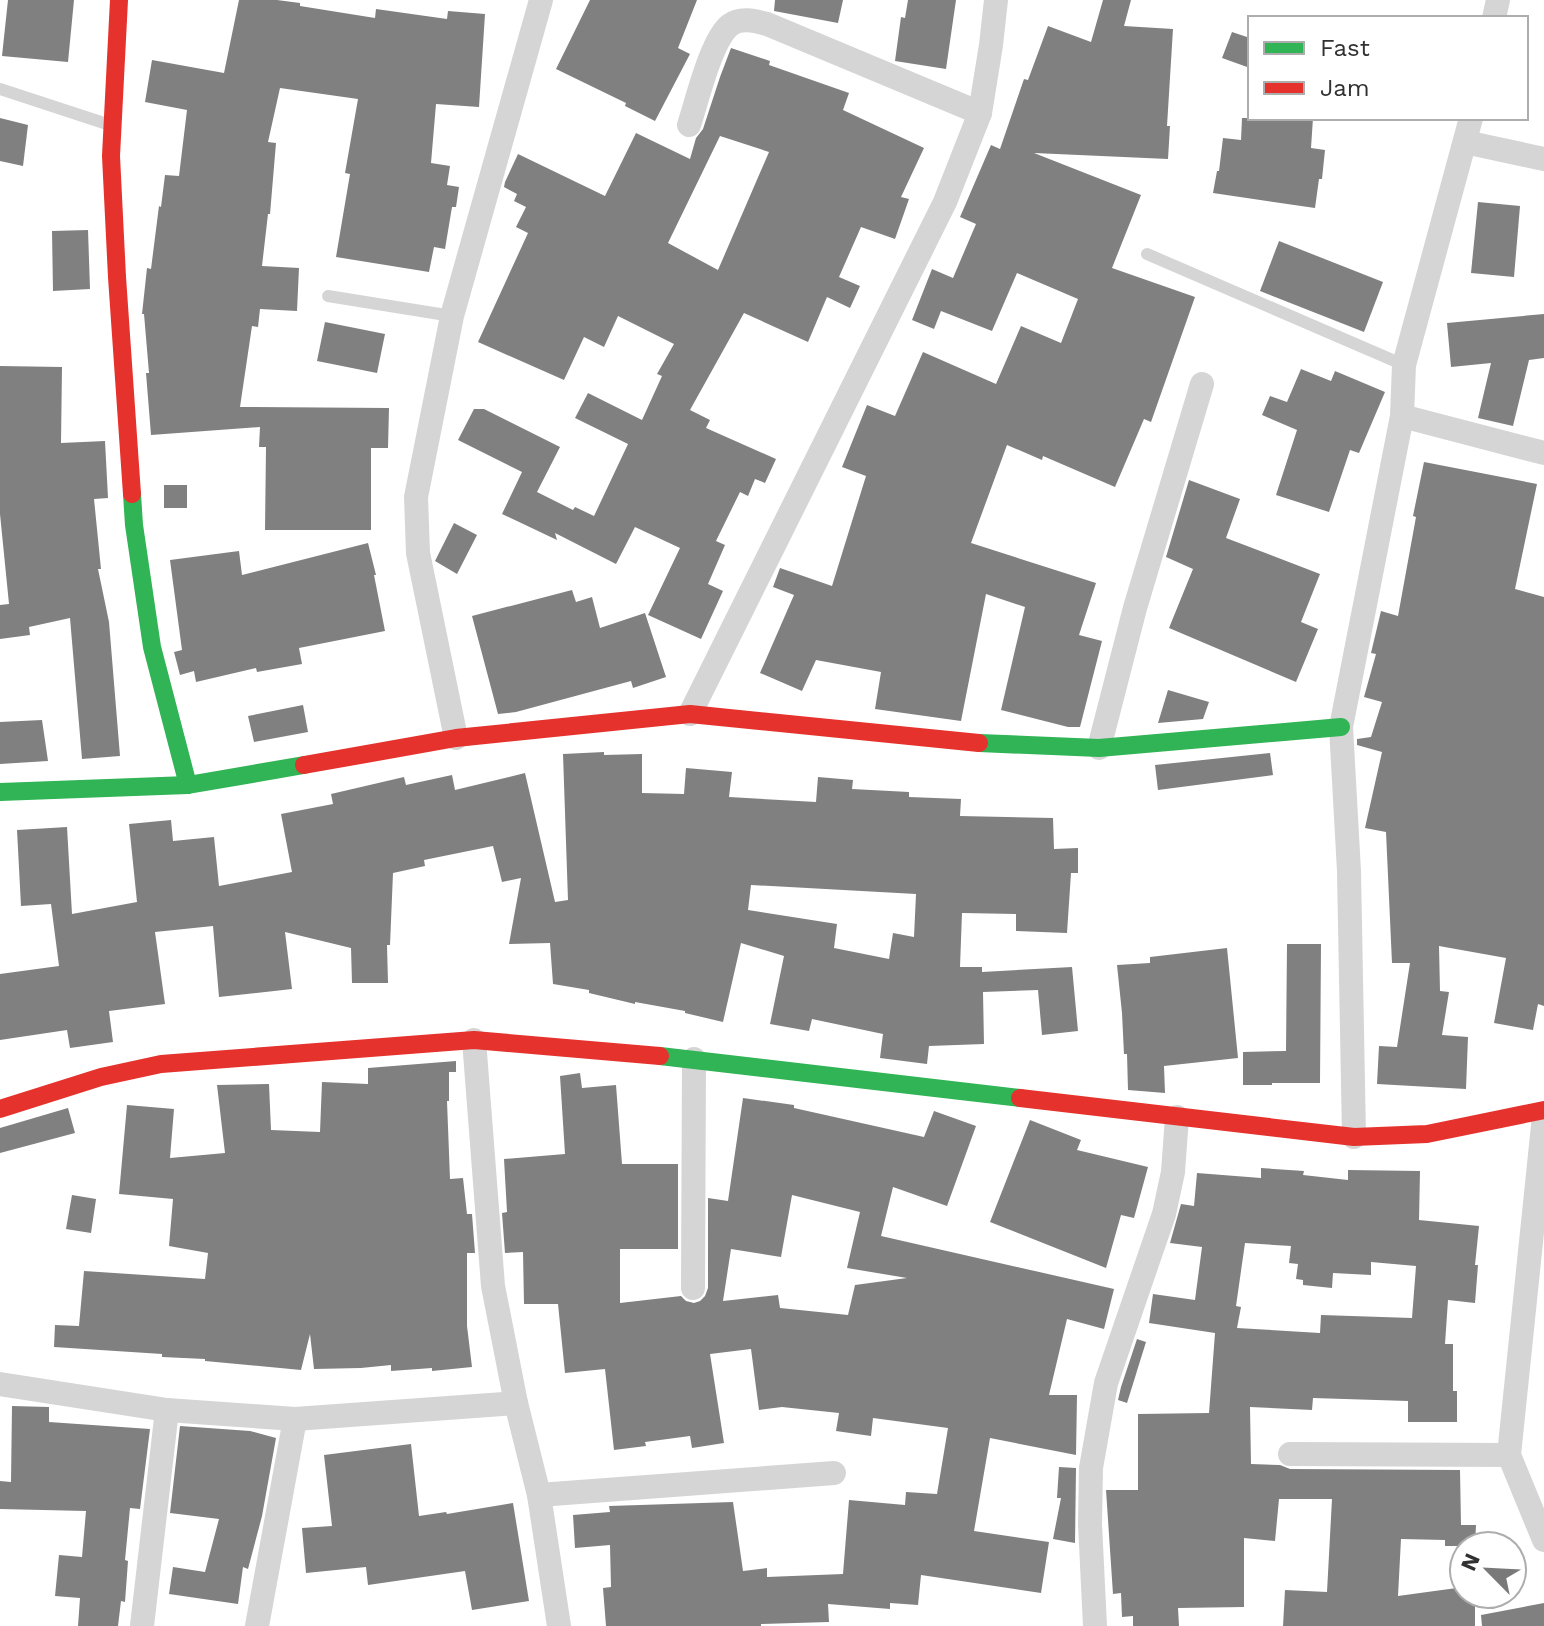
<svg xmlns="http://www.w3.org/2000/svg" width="1544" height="1626" font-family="'Work Sans',sans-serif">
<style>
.building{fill:#808080;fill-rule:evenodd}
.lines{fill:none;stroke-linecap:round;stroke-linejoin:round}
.lane{stroke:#d5d5d5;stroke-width:12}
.street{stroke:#d5d5d5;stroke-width:24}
.fast{stroke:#30b455;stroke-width:18}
.jam{stroke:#e5322d;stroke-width:18}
</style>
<rect width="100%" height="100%" fill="#fff"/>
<g class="building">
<path d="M8,0h66l-6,62 -66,-6z"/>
<path d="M239,0h38l23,3v3l75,12 1,-9 71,10 1,-8 37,3 -6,93 -43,-3 -5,59 19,3 -3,19 12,2 -3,20h-4l-7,42 -11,-2 -5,25 -93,-15 14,-83 -5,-1 13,-74 -78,-11 -12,54 8,1 -6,71h-2l-6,52 37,2 -2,43 -37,-2 -2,18 -6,-1 -12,81 149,1 -1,40h-17v82h-106l1,-83h-7l1,-20 -109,8 -5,-62h3l-5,-59h-2l5,-46 4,1 8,-63 2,1 4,-32 14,1 8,-66 -42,-8 7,-42 72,13z"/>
<path d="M590,0h107l-19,48 12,6 -35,67 -30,-15 1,-3 -70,-34z"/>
<path d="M775,0h68l-5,23 -64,-12z"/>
<path d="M908,0h48l-10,69 -51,-8 6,-44 4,1z"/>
<path d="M1103,0h28l-7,26 49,3 -6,97h3l-2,33 -134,-6 107,42 -29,73 83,29 -44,125 -7,-3 -29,68 -72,-31 -1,4 -35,-15 -36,98 125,40 -17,52 23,6 -22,86h-12l-67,-17 24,-103 -39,-13 -25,127 -86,-12 6,-37 -65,-12 -14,31 -42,-18 34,-78 -21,-8 7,-19 52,18 34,-110 -24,-9 25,-62 28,11 28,-64 73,32 25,-58 40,17 17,-44 -61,-26 -25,58 -51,-20 -7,18 -22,-9 20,-51 21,9 23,-54 -16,-7 31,-72 9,4 24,-70 4,1 20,-54 43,16z"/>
<path d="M1232,32l18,6v30l-28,-10z"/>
<path d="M731,48l39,13 -1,4 80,28 -6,17 81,38 -23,49 8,2 -14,40 -34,-12 -22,50 21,9 -10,22 -23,-11 -19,45 -64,-29 -54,97 20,10 -4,8 70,31 -11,24 -10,-4 -7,17 -8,-4 -24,49 9,4 -17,39 15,7 -22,48 -53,-24 32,-67 -45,-21 -19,37 -61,-31 2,7 -55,-26 20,-42 -64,-32 16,-31h10l76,38 -23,45 36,18 2,-3 19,9 34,-72 -53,-26 13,-25 54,27 20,-44 -5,-2 17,-30 -56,-28 -14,31 -20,-10 -20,43 -86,-38 50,-109 -12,-6 10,-20 -12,-6 3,-7 -13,-7 1,-5 13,-28 87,42 31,-63 54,26 6,-21 7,-9 17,-52zM720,136l49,16 -51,118 -50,-27z"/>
<path d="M0,118l28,7 -5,41 -23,-5z"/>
<path d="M1242,118h71l-2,30 14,2 -3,29h-3l-4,29 -102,-15 4,-22h2l4,-33 18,2z"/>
<path d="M1478,202l42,4 -6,71 -43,-4z"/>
<path d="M88,230l2,59 -37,2 -1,-60z"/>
<path d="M1279,241l104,41 -19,50 -104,-41z"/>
<path d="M1544,314v44l-15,2 -16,66 -35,-8 13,-55 -40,4 -4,-44z"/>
<path d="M325,322l60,12 -8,39 -60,-12z"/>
<path d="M0,366l62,1 -1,76 44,-2 3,57 -14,1 7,70h-3l11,53 11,134 -38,3 -12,-141 -41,9 1,8 -30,4v-34l9,-1 -9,-90z"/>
<path d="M1301,369l30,12 4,-10 50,21 -26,61 -9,-3 -21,62 -53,-17 21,-65 -35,-15 8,-19 17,6z"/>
<path d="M1424,462l113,22 -22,105 29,8v409l-6,-2 -5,26 -39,-7 12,-65 -67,-12 1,45 9,1 -7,43 26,2 -2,52 -89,-5 2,-38 18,1 13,-84h-18l-6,-131 -21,-4 17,-76 -25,-7v-6l14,-2 11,-35 -18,-5 12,-43 -5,-1 10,-42 17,5 18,-99 -3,-1z"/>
<path d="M1189,480l51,19 -14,39 94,36 -19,48 17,7 -22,53 -127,-54 24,-59 -27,-12z"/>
<rect x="164" y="485" width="23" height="23"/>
<path d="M454,523l23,12 -20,39 -22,-13z"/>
<path d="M368,543l8,32h-2l11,56 -86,17 3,16 -45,8 -1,-4 -60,14 -2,-11 -14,4 -6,-23 8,-2 -12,-90 69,-9 3,24z"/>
<path d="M572,590l4,12 16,-5 8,31 45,-15 21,64 -33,11 -2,-7 -115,31 -18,2 -26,-98z"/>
<path d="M1168,690l41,12 -6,17 -45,4z"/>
<path d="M303,705l5,27 -54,10 -6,-26z"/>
<path d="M42,720l6,41 -48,3v-42z"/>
<path d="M604,752v3l38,-1v39l42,1 2,-26 46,4 -3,25 87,5 2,-25 35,3 -1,9 57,3v5l52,2 -1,17 93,2 1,31 24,-1v25h-7l-4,60 -51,-2v-17l-54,-1 -2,54h22v5l90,-5 6,64 -36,4 -4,-45 -55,2 1,52 -55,2 -2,18 -47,-6 3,-24 -71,-15 -3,12 -39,-7 14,-68 -43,-13 -18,79 -38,-9v-2l-50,-9v2l-46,-11v-3l-36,-6 -3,-41 -41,1 12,-66 -19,4 -9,-36 -69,14 1,6 -32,7 -3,72h-3l1,38h-36l-1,-35 -66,-16 7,57 -73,8 -6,-71 -58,6 10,72 -56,7 4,31 -43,6 -3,-18 -67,10v-66l59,-8 -8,-62 -30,2 -4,-76 50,-3 5,87 65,-12 -8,-78 42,-4 2,21 41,-4 5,49 73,-14 -11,-58 52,-10 -2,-10 73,-17 2,8 46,-10 3,15 70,-17 30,129 13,-2 -5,-146zM751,885l165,9 -2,43 -21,-4 -4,26 -55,-11 3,-24 -89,-14z"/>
<path d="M1270,753l3,22 -115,15 -3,-25z"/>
<path d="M1287,944h34l-1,139h-48v2h-29v-33l43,-1z"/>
<path d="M1227,948l11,110 -74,8 1,27 -37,-3 -1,-36h-3l-2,-41 -5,-48 33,-2v-6z"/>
<path d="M456,1061v11h-7v29h-2l3,78 13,-1 4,36h5l3,39h-8v73l5,41 -40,4v-3l-41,3v-6l-30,3 -47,1 -4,-35 -9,36 -96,-9v-2l-43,-2v-3l-108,-7 1,-22 24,1 5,-55 121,8 3,-26 -39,-7 4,-47 -54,-5 8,-89 47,4 -4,49 55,-5 -8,-68 52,-1 2,46 49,2 2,-50 46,2v-16z"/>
<path d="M580,1073l2,15 34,-3 6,79h56v85h-58v54l61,-7 5,5 8,2 6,-2 5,-5 3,-8v-90l20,3 15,-103 51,7v3l130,29 10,-26 42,15 -29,80 -54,-19 -12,49 233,53 -10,40 -37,-10 -18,76h28l-1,60 -86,-17 -16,93 75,11 -8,51 -120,-18 -3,30 -28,-2v6l-62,-5 1,18 -68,2v2h-155l-3,-38 8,-1 -1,-42 -35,3 -2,-33 37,-3 -1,-6 124,-4 10,69 24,-3v9l76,-3 6,-74 56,5 1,-13 31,2 11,-66 -75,-10 -2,18 -35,-5 3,-18 -57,-6 -23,3 -8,-61 -41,5 14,89 -32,5 -2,-12 -45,6 1,4 -32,4 -9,-81 -40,4 -7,-69h-34l-1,-52 -18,1 -3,-40 5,-1 -3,-53 61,-5 -5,-78zM792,1195l68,17 -13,56 60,10 -52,7 -7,30 -68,-7 -2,-13 -55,6 8,-52 50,8z"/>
<path d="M68,1108l7,25 -75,20v-25z"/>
<path d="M1030,1120l51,20 -4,10 71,17 -14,51 -13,-3 -15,53 -116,-46z"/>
<path d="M1261,1168l43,3 -1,4 45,5v-10l72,1 -1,49 60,6 -4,39h3l-3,38 -27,-3 -3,44h8v47h4v31h-49v-21l-95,-3 -1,12 -62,-3 1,57 29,1 10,4 170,1 1,55h15l-1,21h-30v-6l-44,-1 -3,57 66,-9v7h11v32h-192l2,-36 42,2 5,-93h-53l-4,42 -31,-3v69l-66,1 1,18h-46v-10l-11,1 -1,-24 -8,1 -7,-104h32v-76l71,-1 6,-80 -66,-10 4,-29 42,6 7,-53 -32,-4 11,-39 13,2 3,-33 64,5zM1245,1243l46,3 -2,17 9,1 -2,15 7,1v5l29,3 1,-15 38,2v-13l45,4 -4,52 -91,-3 -1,18 -83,-5 4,-21 -5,-1z"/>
<path d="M72,1195l24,4 -5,34 -25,-4z"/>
<path d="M1137,1339l9,3 -19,61 -9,-3 3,-13z"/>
<path d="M12,1406l37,1v15l101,7 -10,80 -10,-1 -5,52 3,1 -3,41 -4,-1 -3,25h-40l2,-28 -25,-2 4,-41 23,2 4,-46 -86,-2v-28l11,1z"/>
<path d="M180,1426l70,5 26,7 -14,78 -14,53 -5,-2 -5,37 -69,-10 4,-27 32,5 14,-53 -49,-6z"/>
<path d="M411,1444l8,72 27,-4 1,2 66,-11 16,98 -57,9 -7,-39 -97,14 -2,-18 -60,6 -4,-45 30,-2 -8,-71z"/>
<path d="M1059,1467l17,1 -1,75 -22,-4 8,-41h-4z"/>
<path d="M1544,1603v23h-62l-1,-11z"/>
</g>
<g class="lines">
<g class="lane">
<path d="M0,89l110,36"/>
<path d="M1147,254l257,111"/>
<path d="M328,296l124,20"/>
</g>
<g class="street">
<path d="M1494,18l4,-18"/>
<path d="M689,125c8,-24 22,-85 41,-100 11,-8 25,-4 37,-1l213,89"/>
<path d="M1465,142l79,17"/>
<path d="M1402,416l142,37"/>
<path d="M690,714l255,-512 35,-89 11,-68 5,-45"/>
<path d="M456,738l-38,-185 -2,-56 36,-181 89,-316"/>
<path d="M1099,748l36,-140 67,-224"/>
<path d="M474,1040l19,246 23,117 23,92 20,131"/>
<path d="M1544,1116l-35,339 35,85"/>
<path d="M1354,1137l-5,-266 -8,-144 61,-311 2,-51 67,-247"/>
<path d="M693,1288l1,-229"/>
<path d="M0,1384l167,26 128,9 221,-16"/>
<path d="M1290,1454l219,1"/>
<path d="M539,1495l295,-22"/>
<path d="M142,1626l25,-216"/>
<path d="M257,1626l38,-207"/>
<path d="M1095,1626l-5,-102 1,-56 15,-85 58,-169 9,-42 4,-55"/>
</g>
<g class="fast">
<path d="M132,494l2,31 18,122 36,138"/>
<path d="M979,743l120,5 242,-21"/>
<path d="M0,792l188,-7 116,-20"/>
<path d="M660,1056l360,42"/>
</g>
<g class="jam">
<path d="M119,0l-8,156 6,121 15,217"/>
<path d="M304,765l152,-27 234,-24 289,29"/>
<path d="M1020,1098l334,39 73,-3 117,-24"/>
<path d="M0,1109l101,-32 60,-13 313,-24 186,16"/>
</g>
</g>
<rect x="1248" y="16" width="280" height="104" fill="#ffffff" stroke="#adadad" stroke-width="2"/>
<rect x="1264" y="42" width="40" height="12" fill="#30b455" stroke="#adadad" stroke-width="2"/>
<text x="1320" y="56" font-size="24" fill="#313131">Fast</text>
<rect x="1264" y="82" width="40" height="12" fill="#e5322d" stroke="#adadad" stroke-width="2"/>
<text x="1320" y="96" font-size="24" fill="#313131">Jam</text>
<g transform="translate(1488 1570) rotate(294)"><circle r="38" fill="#ffffff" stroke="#adadad" stroke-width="2"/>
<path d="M0-6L14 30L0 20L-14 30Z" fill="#797979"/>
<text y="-12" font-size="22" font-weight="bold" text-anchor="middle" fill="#313131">N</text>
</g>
</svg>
